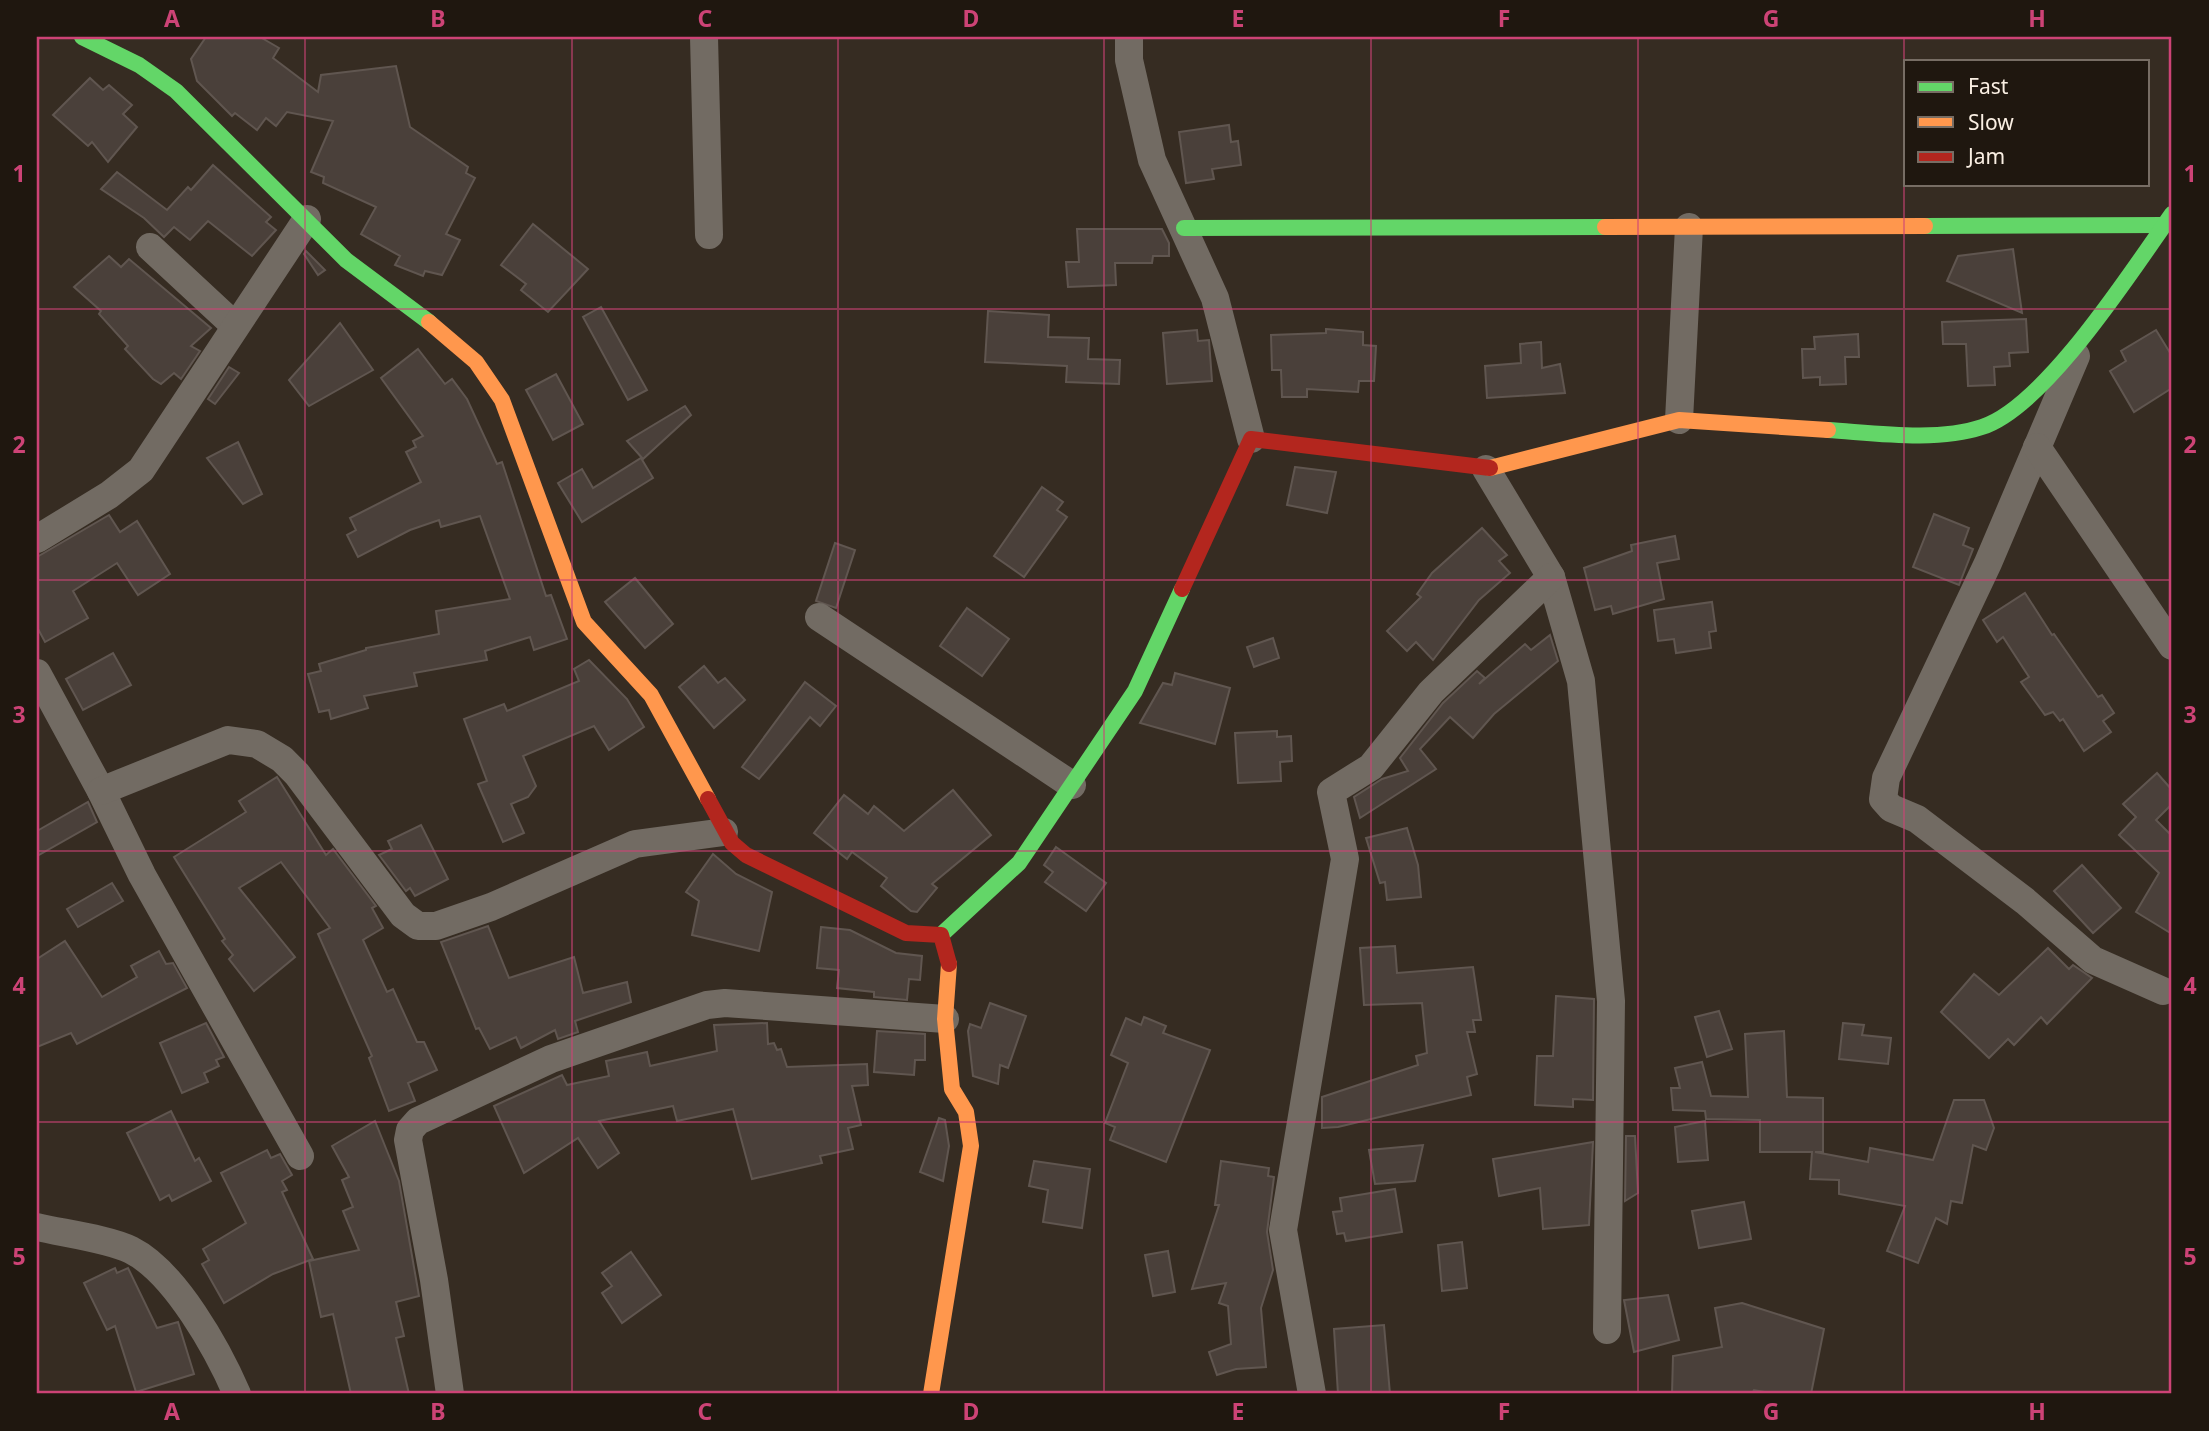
<svg xmlns="http://www.w3.org/2000/svg" width="2209" height="1431" font-family="'Noto Sans',sans-serif">
<style>
.building{fill:#4a403a;stroke:#605650;stroke-width:2}
.lines{fill:none;stroke-linecap:round;stroke-linejoin:round}
.street{stroke:#726b63;stroke-width:28}
.fast{stroke:#63d668;stroke-width:16}
.slow{stroke:#ff974d;stroke-width:16}
.jam{stroke:#b3261e;stroke-width:16}
.grid{fill:none;stroke:#cd4376;stroke-width:2;stroke-opacity:0.55}
.neatline{fill:none;stroke:#cd4376;stroke-width:2.5}
.grid-label{font-size:23px;text-anchor:middle;font-weight:bold;fill:#cd4376}
</style>
<rect width="100%" height="100%" fill="#362c22"/>
<g class="building">
<path d="M206,37h54l19,11 -6,10 45,34 3,-17 75,-9 14,61 58,40 -2,6 9,5 -29,56 14,6 -18,35 -17,-4 -2,5 -28,-11 5,-9 -39,-22 15,-27 -53,-24 1,-6 -13,-5 22,-51 -46,-9 -11,14 -10,-8 -9,12 -22,-17 -3,3 -35,-35 -6,-22z"/>
<path d="M90,78l13,12 6,-5 23,20 -9,9 14,13 -29,35 -16,-20 -4,4 -35,-31z"/>
<path d="M1229,125l2,17 7,-1 3,24 -29,4 2,10 -28,4 -7,-51z"/>
<path d="M213,165l58,52 -5,5 10,8 -24,26 -44,-35 -18,19 -16,-13 -10,10 -20,-19 -43,-29 16,-17 50,38 21,-23 3,3z"/>
<path d="M533,224l55,45 -40,43 -27,-22 5,-6 -25,-19z"/>
<path d="M1077,229h85l7,14v13h-16l-1,7h-37l1,22 -48,2 -2,-25h13z"/>
<path d="M2013,249l9,64 -75,-32 11,-25z"/>
<path d="M306,251l19,19 -7,5 -14,-21z"/>
<path d="M109,256l12,11 8,-8 82,69 -20,18 9,5 -19,28 -7,-6 -13,11 -8,-5 -28,-30 3,-3 -29,-32 2,-3 -27,-24z"/>
<path d="M601,307l46,83 -19,10 -45,-83z"/>
<path d="M988,311l61,4 -1,22 41,1 -1,21 32,1 -1,24 -53,-2 1,-16 -82,-4z"/>
<path d="M2026,319l2,33 -19,1 1,13 -16,1 1,18 -27,1 -2,-42h-23l-1,-22z"/>
<path d="M340,323l33,47 -64,36 -20,-26z"/>
<path d="M1326,329l37,3v13l13,1 -2,35h-15l-1,11 -51,-3v8h-25l-1,-27h-9l-1,-35 55,-2z"/>
<path d="M1197,330l1,11 11,-1 3,41 -45,3 -4,-51z"/>
<path d="M2156,330l16,26v32l-38,24 -24,-41 16,-10 -5,-10z"/>
<path d="M1858,334l1,23h-14l1,27 -26,1v-8l-17,1 -1,-29h13l-1,-12z"/>
<path d="M1541,342l1,26 18,-4 5,29 -78,5 -2,-32 36,-3 -1,-19z"/>
<path d="M418,349l27,35 7,-5 15,20 30,65 5,-2 44,134 5,-1 16,44 -33,11 -4,-13 -45,14 2,9 -73,13 3,13 -53,10 4,12 -37,11 -2,-9 -10,2 -11,-38 13,-3 -2,-7 47,-14v-2l73,-14 -3,-23 74,-12 -30,-83 -39,11 -2,-7 -29,10 -52,27 -11,-22 9,-5 -6,-12 71,-36 -15,-30 10,-5 -3,-6 10,-5 -42,-58z"/>
<path d="M229,367l10,6 -24,31 -7,-5z"/>
<path d="M556,374l27,50 -30,16 -27,-50z"/>
<path d="M685,406l6,9 -48,44 -16,-18z"/>
<path d="M238,442l24,52 -19,10 -36,-46z"/>
<path d="M641,458l12,20 -71,44 -24,-39 24,-14 11,19z"/>
<path d="M1295,467l41,5 -9,41 -40,-8z"/>
<path d="M1042,487l21,15 -6,8 10,7 -43,60 -30,-21z"/>
<path d="M1934,514l35,14 -6,17 10,4 -14,36 -46,-18z"/>
<path d="M109,515l11,17 17,-11 33,53 -32,21 -21,-32 -44,28 15,27 -43,24 -8,-15v-70z"/>
<path d="M1482,528l25,27 -8,6 11,12 -31,27 -46,60 -17,-18 -9,9 -20,-20 34,-34 -4,-3 15,-21z"/>
<path d="M1675,536l4,23 -22,4 7,36 -51,15 -2,-8 -16,4 -11,-42 48,-17 -1,-6z"/>
<path d="M835,543l20,7 -19,58 -20,-7z"/>
<path d="M635,578l38,46 -28,24 -40,-46z"/>
<path d="M2025,593l27,42 2,-1 44,63 4,-2 12,18 -11,8 8,11 -27,19 -21,-32 -3,2 -7,-9 -8,3 -24,-33 8,-5 -26,-40 -6,5 -14,-22z"/>
<path d="M1712,602l4,29 -7,1 2,16 -35,5 -2,-14 -16,2 -4,-31z"/>
<path d="M967,608l42,31 -27,37 -42,-30z"/>
<path d="M1550,635l8,26 -64,53 -21,24 -23,-21 -30,32 16,20 -76,49 -6,-21 28,-18 26,-8 -8,-13 43,-55 34,-32 8,7 -6,6 46,-40 6,6z"/>
<path d="M1273,638l6,20 -25,9 -7,-20z"/>
<path d="M113,653l18,32 -48,25 -17,-31z"/>
<path d="M589,660l38,39 17,28 -35,23 -15,-24 -71,30 13,30 -8,11 -17,7 13,29 -21,9 -25,-58 9,-3 -23,-62 40,-15 3,7 72,-30 -5,-12z"/>
<path d="M704,666l14,17 7,-5 20,22 -31,28 -35,-41z"/>
<path d="M1175,673l55,15 -15,56 -75,-21 23,-40 9,2z"/>
<path d="M805,682l31,24 -16,20 -10,-9 -51,62 -17,-12z"/>
<path d="M1277,731v6l14,-1 1,25 -12,1 1,19 -43,2 -3,-50z"/>
<path d="M2157,773l15,17v14l-16,16 16,16v98l-36,-22 23,-39 -40,-38 17,-18 -13,-13z"/>
<path d="M277,777l49,78 7,-6 43,57 -4,2 11,20 -20,12 24,52 6,-3 24,53h7l13,28 -29,13 7,18 -26,10 -20,-53 3,-2 -54,-122 12,-6 -49,-66 -42,26 56,69 -41,34 -25,-32 4,-4 -11,-14 3,-2 -51,-82 72,-45 -7,-11z"/>
<path d="M953,790l38,45 -59,49 5,4 -20,24 -6,-1 -30,-25 6,-8 -35,-26 -5,7 -33,-26 30,-38 24,19 6,-8 30,25z"/>
<path d="M88,802l9,20 -60,34v-25z"/>
<path d="M421,825l27,54 -33,17 -5,-8 -4,3 -27,-36 13,-6 -4,-8z"/>
<path d="M1407,828l11,37 3,32 -34,3 -2,-18 -5,1 -14,-45z"/>
<path d="M1056,847l50,36 -20,28 -41,-29 8,-10 -9,-7z"/>
<path d="M713,854l23,20 36,18 -13,59 -67,-16 7,-34 -13,-9z"/>
<path d="M2082,865l39,43 -28,25 -39,-42z"/>
<path d="M112,883l11,18 -45,26 -11,-18z"/>
<path d="M488,926l21,52 65,-21 9,36 44,-11 4,20 -56,19 3,11 -20,7 -3,-9 -34,18 -5,-11 -26,12 -11,-21 -3,1 -35,-87z"/>
<path d="M821,927l29,3 46,23 26,3 -2,24 -11,-1 -2,21 -33,-3v-5l-37,-4 2,-18 -22,-2z"/>
<path d="M65,941l37,56 35,-20 -6,-11 28,-15 7,13 7,-1 14,25 -110,56 -6,-11 -34,14v-88z"/>
<path d="M1395,946l2,27 76,-6 8,53h-8l2,12h-8l10,42 -10,3 4,18 -133,32 -16,1v-31l96,-32 -2,-9 11,-3 -5,-50 -58,2 -4,-57z"/>
<path d="M2048,948l21,21 4,-4 19,13 -45,46 -6,-7 -27,28 -6,-6 -19,19 -48,-46 33,-38 25,21z"/>
<path d="M1556,996l38,3 -1,101 -20,-1v8l-38,-2 2,-49h16z"/>
<path d="M990,1003l36,13 -18,52 -8,-3 -2,19 -25,-8 -5,-45 2,-7 11,4z"/>
<path d="M1719,1011l13,38 -25,8 -12,-40z"/>
<path d="M1144,1017l22,9 -3,7 47,17 -44,112 -56,-22 5,-13 -10,-4 23,-60 -17,-8 15,-37 15,7z"/>
<path d="M206,1023l18,34 -8,3 3,6 -15,7 4,9 -26,11 -22,-50z"/>
<path d="M767,1023l1,21 6,-1 3,7 4,-1 6,18 80,-3 1,21 -16,1 9,39 -13,3 5,21 -33,7 2,7 -70,16 -19,-70 -56,12 -4,-15 -74,15 20,32 -21,15 -20,-30 -54,35 -30,-67 68,-31 5,10 42,-9 -3,-15 41,-9 3,14 67,-15 -3,-26z"/>
<path d="M1843,1023l21,2 -2,10 29,3 -3,26 -49,-5z"/>
<path d="M877,1031l48,3v26h-10l-1,15 -40,-3z"/>
<path d="M1784,1031l3,66 36,1v54h-8l53,10 2,-14 63,12 21,-60h30l10,28 -8,22 -13,-5 -11,58 -11,-2 -4,23 -11,-6 -18,45 -31,-12 18,-45 -66,-12v-14l-29,-1 2,-27h-52v-32l-54,-1 -1,-8 -32,-1 -2,-22h9l-5,-20 27,-6 9,34 37,1 -3,-63z"/>
<path d="M171,1111l24,50 4,-3 12,23 -39,20 -3,-6 -9,5 -33,-67z"/>
<path d="M939,1118l6,2 4,26 -6,35 -23,-9z"/>
<path d="M375,1121l24,60 20,115 -23,6 8,34 -8,2 13,56h-58l-18,-80 -12,3 -12,-56 50,-11 -16,-39 10,-4 -11,-27 7,-3 -17,-31z"/>
<path d="M1705,1121l3,39 -30,2 -3,-35z"/>
<path d="M1626,1136h9l3,57 -13,8z"/>
<path d="M1593,1142l-4,83 -46,4 -3,-41 -41,8 -6,-37z"/>
<path d="M1423,1145l-8,36 -40,3 -6,-34z"/>
<path d="M267,1150l4,8 9,-4 12,21 -10,6 5,9 -5,2 31,67 -40,15 -49,29 -22,-39 7,-4 -6,-11 43,-26 -25,-50z"/>
<path d="M1034,1161l56,8 -8,59 -39,-6 5,-32 -19,-4z"/>
<path d="M1221,1161l48,7 -1,8 6,1 -7,55 6,38 -12,38 5,59 -30,2 -19,6 -8,-23 22,-8 -3,-38 -9,-3 7,-20 -34,6 27,-84h-4z"/>
<path d="M1395,1189l7,43 -56,9 -2,-8 -7,1 -4,-22 9,-1 -2,-13z"/>
<path d="M1744,1202l7,37 -52,9 -7,-37z"/>
<path d="M1462,1242l5,46 -25,3 -4,-46z"/>
<path d="M1168,1251l7,41 -22,4 -8,-41z"/>
<path d="M631,1252l30,43 -39,28 -20,-30 10,-7 -10,-13z"/>
<path d="M115,1268l2,5 11,-5 29,60 21,-6 16,52 -58,18 -21,-66 -8,4 -23,-47z"/>
<path d="M1668,1295l11,45 -45,12 -10,-52z"/>
<path d="M1742,1303l82,26 -13,65h-35l-22,-4 -2,4h-80l1,-38 49,-9 -7,-39z"/>
<path d="M1384,1325l6,69h-52l-4,-65z"/>
</g>
<g class="lines">
<g class="street">
<path d="M704,37l5,198"/>
<path d="M1129,37v23l23,100 63,138 36,141"/>
<path d="M150,247l84,78"/>
<path d="M2076,356l-88,207 -102,215 -3,21 8,9 26,11 108,82 68,59 70,31"/>
<path d="M1679,420l10,-193"/>
<path d="M2037,447l135,199"/>
<path d="M1486,469l65,108 30,104 30,320 -4,329"/>
<path d="M37,539l72,-44 32,-25 166,-251"/>
<path d="M819,617l253,168"/>
<path d="M37,673l64,118 41,84 158,281"/>
<path d="M101,791l127,-51 29,4 25,15 15,15 106,141 15,11h18l55,-19 144,-63 89,-12"/>
<path d="M37,1227c25,6 72,12 94,23 44,22 87,100 106,144"/>
<path d="M450,1394l-16,-114 -26,-140 2,-10 8,-9 133,-62 156,-54 18,-2 220,16"/>
<path d="M1312,1394l-29,-164 62,-371 -14,-67 40,-25 60,-75 120,-115"/>
</g>
<g class="fast">
<path d="M82,37l57,28 37,26 170,169 83,62"/>
<path d="M1925,226l239,-1"/>
<path d="M1184,228l421,-1"/>
<path d="M1828,430c47,3 109,12 154,-3 63,-20 151,-158 190,-213"/>
<path d="M941,935l78,-72 116,-172 47,-102"/>
</g>
<g class="slow">
<path d="M1605,227l320,-1"/>
<path d="M429,322l47,40 26,38 82,222 67,73 57,104"/>
<path d="M1490,468l189,-48 149,10"/>
<path d="M931,1394l40,-248 -5,-34 -14,-23 -7,-70 4,-55"/>
</g>
<g class="jam">
<path d="M1182,589l69,-150 239,29"/>
<path d="M708,799l24,44 14,12 160,78 35,2 8,29"/>
</g>
</g>
<path class="grid" d="M305,37v1357M572,37v1357M838,37v1357M1104,37v1357M1371,37v1357M1638,37v1357M1904,37v1357M37,309h2135M37,580h2135M37,851h2135M37,1122h2135"/>
<rect width="2209" height="1431" fill="none" stroke="#1f170f" stroke-width="77"/>
<rect x="1904" y="60" width="245" height="126" fill="#1f170f" stroke="#776d64" stroke-width="2"/>
<rect x="1918" y="82" width="35" height="10" fill="#63d668" stroke="#776d64" stroke-width="2"/>
<text x="1968" y="94" font-size="21" fill="#faefe3">Fast</text>
<rect x="1918" y="117" width="35" height="10" fill="#ff974d" stroke="#776d64" stroke-width="2"/>
<text x="1968" y="130" font-size="21" fill="#faefe3">Slow</text>
<rect x="1918" y="152" width="35" height="10" fill="#b3261e" stroke="#776d64" stroke-width="2"/>
<text x="1968" y="164" font-size="21" fill="#faefe3">Jam</text>
<rect x="38" y="38" width="2132" height="1354" class="neatline"/>
<g class="grid-label">
<text x="172" y="27">A</text>
<text x="438" y="27">B</text>
<text x="705" y="27">C</text>
<text x="971" y="27">D</text>
<text x="1238" y="27">E</text>
<text x="1504" y="27">F</text>
<text x="1771" y="27">G</text>
<text x="2037" y="27">H</text>
<text x="19" y="182">1</text>
<text x="2190" y="182">1</text>
<text x="19" y="453">2</text>
<text x="2190" y="453">2</text>
<text x="19" y="723">3</text>
<text x="2190" y="723">3</text>
<text x="19" y="994">4</text>
<text x="2190" y="994">4</text>
<text x="19" y="1265">5</text>
<text x="2190" y="1265">5</text>
<text x="172" y="1420">A</text>
<text x="438" y="1420">B</text>
<text x="705" y="1420">C</text>
<text x="971" y="1420">D</text>
<text x="1238" y="1420">E</text>
<text x="1504" y="1420">F</text>
<text x="1771" y="1420">G</text>
<text x="2037" y="1420">H</text>
</g>
</svg>
